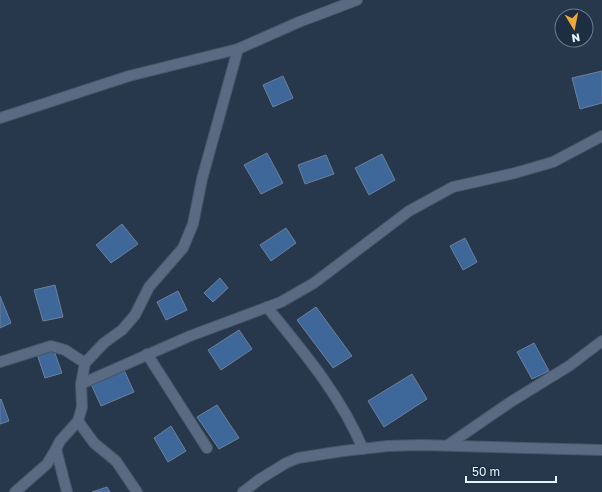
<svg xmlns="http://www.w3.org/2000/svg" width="602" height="492" font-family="'Golos Text',sans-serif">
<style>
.building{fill:#3e679a;stroke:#6d8098}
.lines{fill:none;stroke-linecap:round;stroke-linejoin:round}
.minor-casing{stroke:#475667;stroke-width:12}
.tertiary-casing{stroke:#475667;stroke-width:12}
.minor{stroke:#596b83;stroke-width:10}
.tertiary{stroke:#596b83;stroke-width:10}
</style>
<rect width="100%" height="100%" fill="#27384d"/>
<g class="building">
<path d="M602,71v32l-22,6 -8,-31z"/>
<path d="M283,76l10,22 -20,9 -10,-22z"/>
<path d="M267,153l16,30 -22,11 -17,-29z"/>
<path d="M382,154l13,26 -26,15 -14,-27z"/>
<path d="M326,155l8,19 -29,10 -7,-19z"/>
<path d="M122,224l16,20 -27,19 -15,-18z"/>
<path d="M286,228l10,15 -25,18 -11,-16z"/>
<path d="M465,238l12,24 -14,8 -13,-24z"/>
<path d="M220,278l8,10 -15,14 -9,-9z"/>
<path d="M55,285l8,32 -20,4 -9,-31z"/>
<path d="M178,291l9,19 -21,10 -9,-18z"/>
<path d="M0,296l11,27 -11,5z"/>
<path d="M316,307l36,49 -19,12 -36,-48z"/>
<path d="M239,330l13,19 -31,21 -13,-20z"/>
<path d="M534,343l15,28 -17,8 -15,-27z"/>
<path d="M53,348l9,25 -17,5 -8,-24z"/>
<path d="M124,370l10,22 -33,14 -10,-22z"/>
<path d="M412,374l15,25 -43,28 -16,-26z"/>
<path d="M1,399l8,22 -9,3v-24z"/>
<path d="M217,405l22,33 -20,11 -22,-32z"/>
<path d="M171,426l15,25 -18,11 -14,-24z"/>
<path d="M107,487l3,5h-18z"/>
</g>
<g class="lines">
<defs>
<g id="minor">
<path d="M267,307c36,44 74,89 96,142"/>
<path d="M147,354l60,94"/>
<path d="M0,362l51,-16 14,4 20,13"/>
<path d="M81,384l109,-48 91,-34 33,-19 95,-72 44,-24 62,-14 38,-11 49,-26"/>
<path d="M78,421l16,22 22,18 21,31"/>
<path d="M448,445l61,-42 60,-37 33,-25"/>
<path d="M15,492l32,-28 9,-15"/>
<path d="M67,492l-11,-43 4,-8 18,-20 4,-14 -1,-23 4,-21 19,-20 18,-13 13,-15 14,-28 34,-39 10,-24 9,-45 36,-130"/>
<path d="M243,492l17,-13 26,-16 12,-5 45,-7 45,-5 33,-1 181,5"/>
</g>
<path id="tertiary" d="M0,118l129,-42 109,-27 61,-27 58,-22"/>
</defs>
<use href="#minor" class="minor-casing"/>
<use href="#tertiary" class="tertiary-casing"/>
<use href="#minor" class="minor"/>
<use href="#tertiary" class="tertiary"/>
</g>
<g transform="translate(574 28) rotate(170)"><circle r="19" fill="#1d2e42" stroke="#6d7c8d"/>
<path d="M0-3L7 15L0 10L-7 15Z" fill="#eda83b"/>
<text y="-6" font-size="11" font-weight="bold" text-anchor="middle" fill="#e6f1fe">N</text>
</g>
<path d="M466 476v6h90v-6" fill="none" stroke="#e6f1fe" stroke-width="2"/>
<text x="472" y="476" font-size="12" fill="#e6f1fe" stroke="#1d2e42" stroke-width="3" paint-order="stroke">50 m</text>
</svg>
